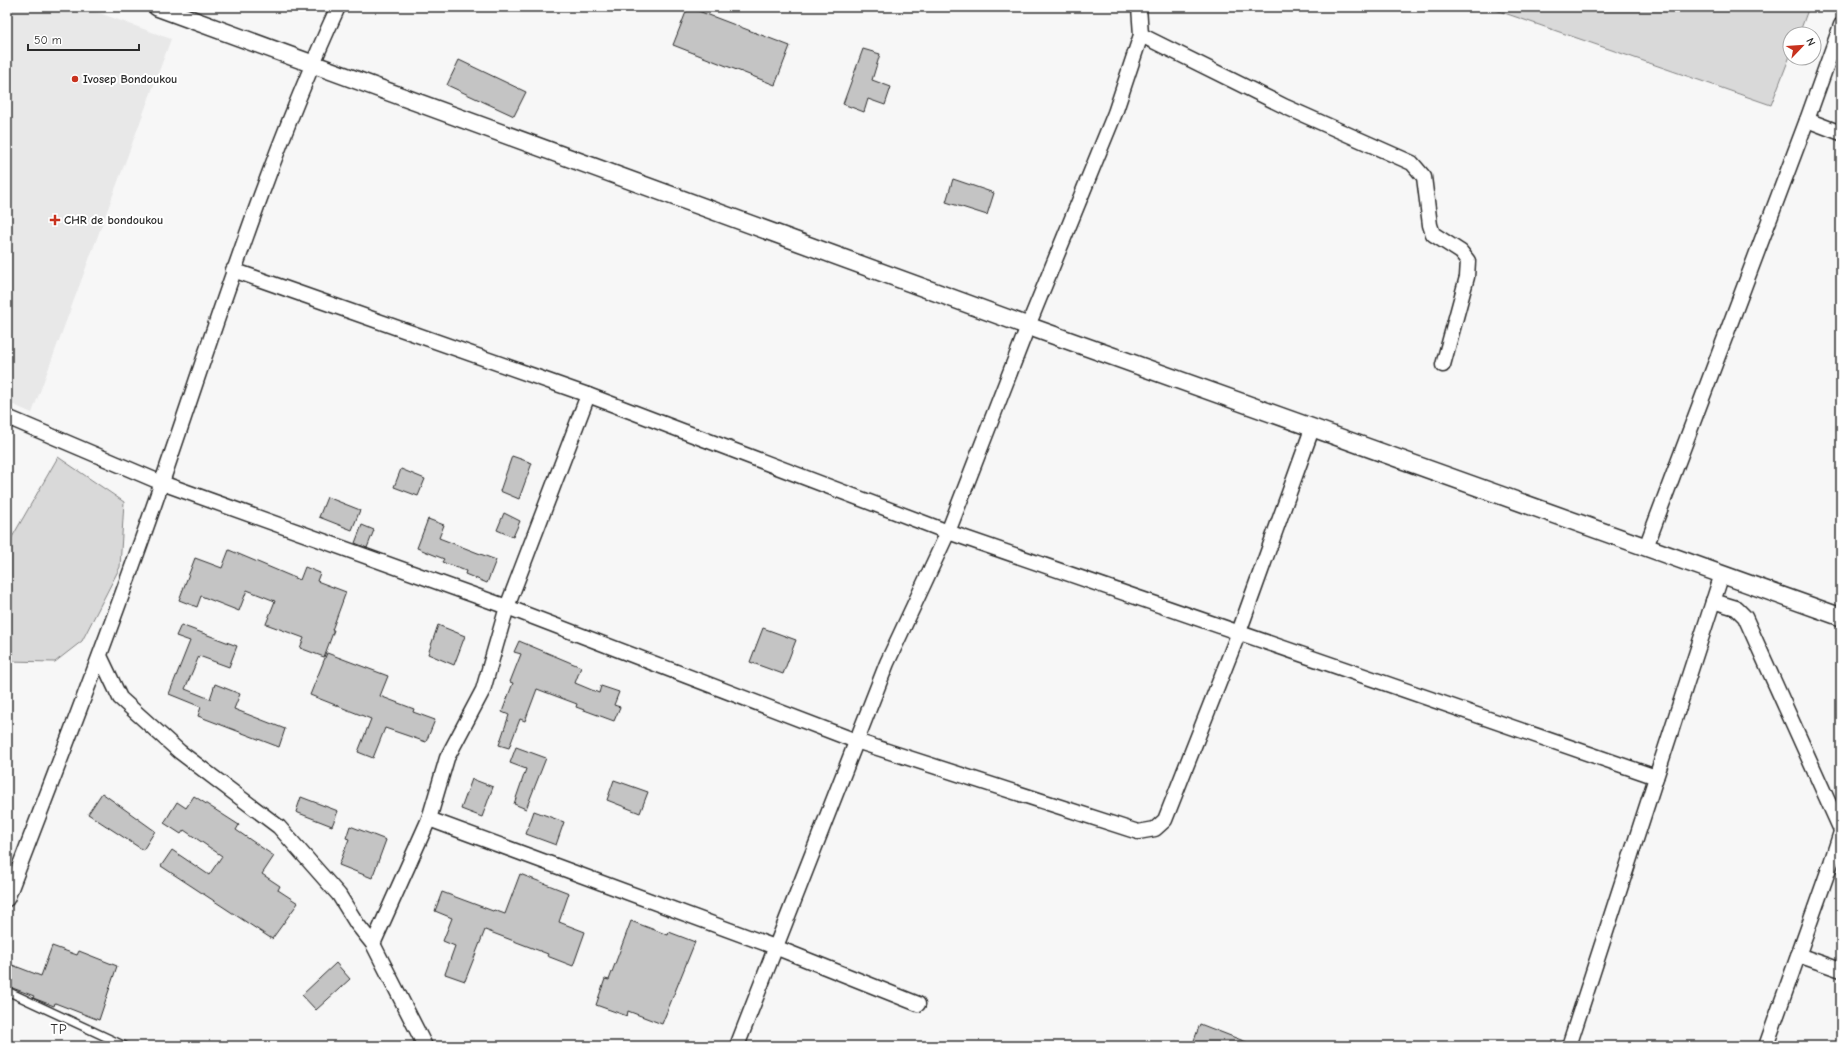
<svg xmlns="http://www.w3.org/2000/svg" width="1848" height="1053" font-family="'Comic Neue',sans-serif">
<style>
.built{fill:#e8e8e8}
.green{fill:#d9d9d9;stroke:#828282}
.building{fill:#c4c4c4;stroke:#2b2b2b}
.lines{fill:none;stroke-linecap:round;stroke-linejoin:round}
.service-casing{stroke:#2b2b2b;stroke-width:10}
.minor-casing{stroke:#2b2b2b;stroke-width:17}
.tertiary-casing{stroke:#2b2b2b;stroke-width:20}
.service{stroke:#fff;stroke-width:7}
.minor{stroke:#fff;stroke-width:14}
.tertiary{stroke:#fff;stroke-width:17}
.poi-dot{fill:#c8321e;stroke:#fff;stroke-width:1.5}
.labels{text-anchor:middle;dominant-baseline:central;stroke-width:4;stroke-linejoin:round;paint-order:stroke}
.poi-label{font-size:12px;font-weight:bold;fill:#2b2b2b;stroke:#fff;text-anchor:start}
.quarter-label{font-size:14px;letter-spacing:1px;fill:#2b2b2b;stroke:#fff}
</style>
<rect width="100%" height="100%" fill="#f7f7f7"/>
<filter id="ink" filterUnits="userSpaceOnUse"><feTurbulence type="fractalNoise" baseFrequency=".025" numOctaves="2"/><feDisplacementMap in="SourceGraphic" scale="8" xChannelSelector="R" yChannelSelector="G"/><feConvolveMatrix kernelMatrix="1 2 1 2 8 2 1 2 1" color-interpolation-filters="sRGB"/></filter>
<g filter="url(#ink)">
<path class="built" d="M7,7h76l88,32 -139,374 -25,-11z"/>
<g class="green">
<path d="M1487,7h322l-10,27h-9v22l-19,49z"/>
<path d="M58,457l66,45 -4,65 -38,74 -27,21 -48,-1v-115z"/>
</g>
<g class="building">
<path d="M688,7l102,39 -15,39 -102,-40z"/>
<path d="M863,49l17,5 -8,26 19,7 -6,18 -17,-6 -4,13 -21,-8z"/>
<path d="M459,60l67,32 -12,24 -67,-31z"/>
<path d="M953,179l41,14 -7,22 -41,-13z"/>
<path d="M512,456l20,7 -13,36 -19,-8z"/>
<path d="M401,469l24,10 -7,17 -24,-9z"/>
<path d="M327,497l33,13 -8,20 -33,-13z"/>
<path d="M504,513l16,8 -7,16 -16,-7z"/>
<path d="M428,519l16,6 -5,13 57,22 -9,23 -22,-9 1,-3 -24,-9 2,-3 -27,-11z"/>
<path d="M362,525l12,5 -7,18 -12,-5z"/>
<path d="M229,550l71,30 5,-13 15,6 -3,8 29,11 -14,38h2l-10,27 -24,-9 4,-10 -38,-14 9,-23 -28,-11 -8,21 -38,-15 -4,11 -18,-7 16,-42 27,10z"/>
<path d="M181,625l56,21 -8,21 -30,-11 -14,33 25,10 5,-15 25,10 -6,15 51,20 -6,18 -81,-31 3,-9 -32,-13 21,-53 -14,-5z"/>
<path d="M438,625l27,11 -11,29 -26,-11z"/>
<path d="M763,628l33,12 -13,34 -33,-12z"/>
<path d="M519,641l62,26 -6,16 24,10 2,-7 18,6 -5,13 6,2 -6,14 -38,-14 1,-3 -40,-15 -12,32 -5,-2 -11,29 -10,-3 10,-30 -7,-3 11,-29 -3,-1 11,-28 -7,-2z"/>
<path d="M327,653l61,23 -8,20 34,13 -1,3 22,8 -9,22 -41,-14 -12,30 -15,-6 13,-33 -61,-24z"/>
<path d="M516,747l30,11 -20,51 -12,-5 12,-35 -16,-6z"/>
<path d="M472,779l21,8 -11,30 -21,-8z"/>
<path d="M614,780l34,12 -8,21 -33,-13z"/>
<path d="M102,793l53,38 -12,19 -55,-36z"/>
<path d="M194,796l45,29 -3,5 38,26 -12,18 18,12 -2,4 20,13 -26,36 -111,-73 11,-16 37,25 13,-19 -38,-26 -3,4 -17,-11 13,-21 9,6z"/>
<path d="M301,797l37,14 -6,15 -36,-14z"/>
<path d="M534,811l30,11 -8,23 -30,-11z"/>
<path d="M350,826l36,14 -14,38 -33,-13 10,-26 -3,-1z"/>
<path d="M520,874l49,19 -10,29 26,10 -12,34 -26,-10 1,-2 -63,-24 -20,51 -20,-7 10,-28 -12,-5 9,-23 -17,-7 7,-19 51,19 1,-1 11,4z"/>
<path d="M631,921l37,14 1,-3 26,10 -33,82 -34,-13 -1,5 -31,-11 9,-26 4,1z"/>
<path d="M52,946l25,9 2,-4 38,15 -18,54 -44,-17 -1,3 -21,-8 1,-2 -27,-10v-23l34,13z"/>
<path d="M336,963l14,16 -34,31 -14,-15z"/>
<path d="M1200,1024l54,21v1h-62z"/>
</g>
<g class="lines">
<defs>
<path id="service" d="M7,991l118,55"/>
<g id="minor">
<path d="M1141,35l145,72 126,56 12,14 6,48 3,9 28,18 7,9 -1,16 -24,88"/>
<path d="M1807,120l34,13"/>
<path d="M233,270l355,125 360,137 708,245"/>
<path d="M7,417l155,66 345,124 349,134 282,91 17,-3 10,-9 74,-188 73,-203"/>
<path d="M1646,547l161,-427 34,-95"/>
<path d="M1713,601l23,7 9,9 96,213"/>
<path d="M100,656l20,42 60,54 99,75 60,68 18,29 16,20 52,102"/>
<path d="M429,819l346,128 143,57"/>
<path d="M7,899c53,-139 107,-277 155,-417 55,-160 105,-321 176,-475"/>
<path d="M373,944l56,-125 18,-61 36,-68 24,-83 81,-212"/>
<path d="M1798,955l43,15"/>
<path d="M737,1046l150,-383 61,-131 80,-206 87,-213 26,-78 -2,-28"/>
<path d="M1569,1046l153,-472"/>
<path d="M1766,1046l65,-183 10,-31"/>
</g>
<path id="tertiary" d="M157,7l871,319 813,291"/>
</defs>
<use href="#service" class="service-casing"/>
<use href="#minor" class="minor-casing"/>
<use href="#tertiary" class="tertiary-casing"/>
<use href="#service" class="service"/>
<use href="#minor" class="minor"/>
<use href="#tertiary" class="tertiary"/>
</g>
</g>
<g class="poi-dot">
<circle cx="75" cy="79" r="4"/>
<path d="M53 214h4v4h4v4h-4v4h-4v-4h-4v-4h4z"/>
</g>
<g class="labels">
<g class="poi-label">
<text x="83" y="79">Ivosep Bondoukou</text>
<text x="64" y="220">CHR de bondoukou</text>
</g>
<g class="quarter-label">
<text x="59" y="1029">TP</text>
</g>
</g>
<rect width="1848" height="1053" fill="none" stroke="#fff" stroke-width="24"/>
<rect x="12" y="12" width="1824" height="1029" fill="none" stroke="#2b2b2b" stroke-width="1.5" filter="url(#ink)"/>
<g transform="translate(1802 46) rotate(65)"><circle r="19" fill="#ffffff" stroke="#aaaaaa"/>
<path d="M0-3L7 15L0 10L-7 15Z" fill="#c8321e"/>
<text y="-6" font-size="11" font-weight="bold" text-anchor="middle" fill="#2b2b2b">N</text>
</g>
<path d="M28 44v6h111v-6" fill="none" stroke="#2b2b2b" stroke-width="2"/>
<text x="34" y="44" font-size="12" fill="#2b2b2b" stroke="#ffffff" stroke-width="3" paint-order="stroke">50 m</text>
</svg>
